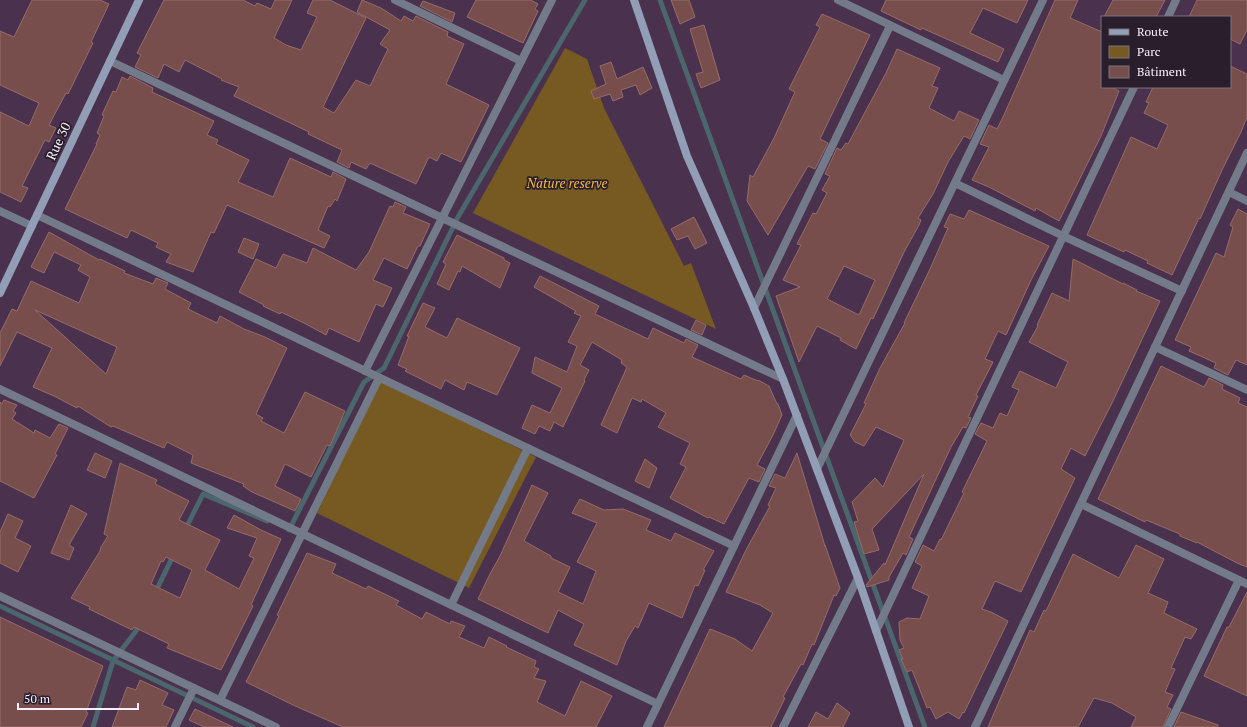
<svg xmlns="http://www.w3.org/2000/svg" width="1247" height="727" font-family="'PT Serif',serif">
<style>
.green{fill:#765a22}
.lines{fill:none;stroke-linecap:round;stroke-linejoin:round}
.stream{stroke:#4b666d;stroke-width:5}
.building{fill:#784e4d;stroke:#976b69;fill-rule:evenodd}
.street{stroke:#737b8a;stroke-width:8}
.secondary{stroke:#919eb6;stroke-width:8}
.labels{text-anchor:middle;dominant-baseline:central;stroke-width:3.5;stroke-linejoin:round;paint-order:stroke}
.street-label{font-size:13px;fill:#fbeffd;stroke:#291e2b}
.park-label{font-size:13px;font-style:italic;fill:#f6bb40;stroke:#291e2b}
</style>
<rect width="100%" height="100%" fill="#4a314d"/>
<g class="green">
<path d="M565,48l22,11 17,49 80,158 7,-3 25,66 -243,-116z"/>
<path d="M381,381l155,76 -67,131 -152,-75z"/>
</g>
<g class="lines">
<g class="stream">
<path d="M660,0l265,727"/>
<path d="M185,530l18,-36 64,27"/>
<path d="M289,530l75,-148 20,-14 74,-151 127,-217"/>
<path d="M155,593l19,-39"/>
<path d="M0,606l253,121"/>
<path d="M93,727l20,-66 23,-30 4,-7"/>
</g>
</g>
<g class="building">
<path d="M32,0h68l9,4 -18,38 2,1 -25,51 -2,-1 -17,32 7,3 -7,14 -4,-2 -23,46 6,2 -7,14 -21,-10v-80l29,14 10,-23 -39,-18v-54l14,6z"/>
<path d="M164,0h79l12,6 2,-3 14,6 4,-9h17l-18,38 12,7 15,5 16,-33 -10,-4 6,-13h17l36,18 -43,89 11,6 22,-33 14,6 18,-37 -8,-5 10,-14 -33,-18 5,-12 19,8 20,13 3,-5 9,5 3,-5 32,16 -1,4 17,8 -18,40 43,21 -28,57 -20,-9 -4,8 -8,-4 -13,27 -46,-21 -4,6 -15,-7 -2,6 -12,-6 5,-12 -34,-16 1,-2 -75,-36 5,-9 -18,-7 1,-1 -37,-19 -6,12 -15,-8 -6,14 -23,-11 6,-12 -4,-2z"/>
<path d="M476,0h55l7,4 -3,5 3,2 -15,32 -56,-26z"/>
<path d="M671,0h18l6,17 -15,7z"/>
<path d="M886,0h142l-11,23 -34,-15 -13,25 34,16 -6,13 -76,-34 -1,2 -40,-19z"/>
<path d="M1055,0h23l-8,18 32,14v55h9l8,4 -18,45 -42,85 -23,-13 -1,3 -46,-24 -17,-7 17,-33 -9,-3 9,-19 8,4 6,-12z"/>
<path d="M1113,0h52l-9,17h-52z"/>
<path d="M1197,0h50v30l-7,14 -10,-5v-22h-41z"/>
<path d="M423,1l32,12 -3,9 -32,-16z"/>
<path d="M822,14l48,21 -50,104 8,4 -13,26 -7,-3 -40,69 -21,-34 3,-26 3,2 21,-39 21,-46 -6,-3 31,-62 -4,-2z"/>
<path d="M704,25l16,55 -19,8 -5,-14 7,-2 -13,-43z"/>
<path d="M897,49l43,19 -8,18 6,2 -9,20 25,13 5,-10 20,9 -9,19 -6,-3 -16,26 -15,32 -15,24 3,2 -2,5 -15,27 -31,67 -2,-1 -15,31 -16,-9 1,-2 -24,-12 -18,36 -23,-66 24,-9 -17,-7 18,-35 -4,-1 16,-31 3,1 11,-21 -5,-3 8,-14 -5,-2 12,-26 4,2 5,-7 2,1 38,-71zM844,266l31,14 -16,35 -32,-16z"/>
<path d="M611,62l6,17 26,-12 9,21 -12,7 -4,-10 -15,5 2,7 -10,4 -3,-7 -16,5 -3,-8 15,-7 -6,-18z"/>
<path d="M1230,66l17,8v43l-6,15 -19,38 -22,49 -1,-1 -27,57 -25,-12 1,-2 -23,-11 -1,2 -37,-17 44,-98 26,12 11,-24 -24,-12 5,-10 -3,-1 7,-15h77z"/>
<path d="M130,76l23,12 -1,4 62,29 -7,14 11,5 -2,4 33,16 -11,22 35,15 17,-39 41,19 2,-5 13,7 -4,10 -5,12 -2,-2 -5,8 -2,-1 -10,24 12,6 -6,12 -97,-43 -13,28 -3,-1 -18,40 -27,-10 5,-8 -15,-7 2,-4 -27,-13 -4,8 -62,-29 32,-65h-1l4,-9 -3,-2 7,-17 -2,-1 4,-9 7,-15 3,1 6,-15 6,3z"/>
<path d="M395,202l11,5 -3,6 27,11 -10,22h-2l-11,23 -23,-11 -11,22 19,8 -9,19 -7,-3 -17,38 -30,-14 -3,7 -20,-11 -25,-12 -1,2 -17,-8 1,-1 -25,-13 17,-33 20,9 7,-14 24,9 6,-15 43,22 13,-18 21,-46 3,1z"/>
<path d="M1238,209l9,5v151l-11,-5 -8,15 -14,-7 2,-5 -27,-12 2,-4 -16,-7 41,-87 8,4 9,-30 -3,-2z"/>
<path d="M969,210l80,36 -18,34 -25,55 -8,-4 -13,28 8,3 -17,33 2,1 -10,21 3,1 -5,10 -3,-1 -12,20 -42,90 4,2 -7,16 -3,-2 -14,24v3l-22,7 -1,-2 18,-22 1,2 39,-91 -52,55 7,21 -15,4 -10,-32 4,-1 -6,-19 23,-24 8,9 21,-47 -28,-13 -12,19 -9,-4 -5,-7 16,-31 -2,-1 16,-35 25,-45h-1l26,-54 18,-41 -4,-1 6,-13 14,5z"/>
<path d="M694,217l13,26 -12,6 -7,-13 -11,4 -6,-11z"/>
<path d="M49,232l50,28 1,-1 25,12 -1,2 29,11 3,-6 12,5 -3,6 26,14 -3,6 29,14 3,-7 24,13 21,8 22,11 -31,66 7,4 -2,3 23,12 21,-41 40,19 -15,35 -3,-1 -16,32 -26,-13 -10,22 26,13 -6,12 -43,-19 -9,-6 1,-2 -53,-21 2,-8 -26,-13 -3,6 -51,-22 -2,1 -33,-21 -1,2 -23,-12 -21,-9 19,-39 -35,-16 -17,34v-33l12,-24 5,2 14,-30 48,22 11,-26 -12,-7 3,-5 -27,-13 -10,21 -13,-6zM35,310l82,37 -11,27z"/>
<path d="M457,235l47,23v2l6,3 -10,25 -38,-22 -2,6 -2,-1 -9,19 -12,-6 9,-20 -3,-2z"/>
<path d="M244,238l15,6 -6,15 -15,-7z"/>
<path d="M1073,259l50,25v-1l14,7 -1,1 24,10 -47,100 -28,55 -14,-8 -10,21 14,9 -54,114 -26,-11 -13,28 9,3 17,9 -44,92 -1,-1 -4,7 -11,-7 -12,7 -6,-12 -3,1 -15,-38 -5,2 -6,-13h2l-4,-9 5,-2 -4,-8 -1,-18 8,-4 13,1 9,-23 -17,-8 10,-22 -7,-4 8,-17 11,6 6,-12 1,1 23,-47 -2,-1 25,-51 -12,-7 6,-11 12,5 7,-15 7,3 12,-26 -7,-3 8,-16 36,17 12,-26 -39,-20 9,-16 -1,-1 15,-32 17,8z"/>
<path d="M540,276l59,30 -4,8 53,25 5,-11 31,15 2,-4 12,6 -6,12 49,22 3,-4 14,6v-1l11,6 8,18h1l4,11 -9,20 -16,30 8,4 -6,13 -10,-4 -25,46 -15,-7 -1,1 -38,-20 16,-31 -6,-3 10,-21 -32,-16 8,-14 -24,-14 -1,3 -9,-4 -15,35 -16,-8 26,-58 -6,-4 1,-3 -30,-18 -12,23 9,5 -5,10 1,1 -22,46 -9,-5 -4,9 -11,-5 -4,8 -13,-6 10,-23 18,8 12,-25 -30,-15 3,-16 32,15 10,-26 -9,-4 13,-26 -7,-3 2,-2 -42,-24z"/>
<path d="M423,303l12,5 -10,19 22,11 10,-20 63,30 -23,47 -30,-13 -3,8 -19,-10 -4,9 -36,-18 2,-2 -9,-4 11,-29h-2z"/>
<path d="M696,320l10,5 -4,10 -11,-5z"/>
<path d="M1161,366l43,21 5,-9 14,7 -1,4 18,9 -2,5 9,4v160l-10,-4 -40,-21v1l-17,-7v-2l-34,-14 -1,2 -47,-23z"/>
<path d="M4,400l13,5 -4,6 3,2 -4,6 22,14 1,-3 15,8 9,-14 9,4 -13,26 2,1 -23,43 -34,-17v-79l2,2z"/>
<path d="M95,453l17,8 -7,17 -18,-8z"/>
<path d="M797,453l28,93v-1l15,43 -4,8 -2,-1 -20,50 -2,-1 -9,21 -2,-1 -18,33 2,1 -14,29h-107l46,-98 25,10 17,12 21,-38 -13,-8 -34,-13 21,-44 23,-42 -2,-1 8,-17 -7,-2 6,-12 10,4z"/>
<path d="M645,459l12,9 -8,20 -14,-7z"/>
<path d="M120,463l37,17 -2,4 34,17 -10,19 41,20 -15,30 34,19 15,-31 -5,-2 8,-18 -30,-10 7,-13 27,15 20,9 -30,66 2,1 -32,64 -54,-22 2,-4 -35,-17 -2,3 -43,-21 1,-2 -19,-9 29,-47 1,-4 7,-11 -4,-2zM166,557l26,13 -12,28 -29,-14 10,-23 2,1z"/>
<path d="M532,485l16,8 -24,48 27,15v2l19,9 -12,25 25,12 13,-33 -19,-9 20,-39 -25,-10 8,-14 24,11 19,-1 28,11 -5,10 25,11 4,-8 39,18 -11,19h2l-7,16 -3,-1 -13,33 -33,-15 -11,25 -3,-2 -9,15 -9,24 -43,-20 10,-21 -26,-14 -10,23 -70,-34 12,-25 10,-18z"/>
<path d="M71,505l16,9 -18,31 5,3 -5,12 -18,-7z"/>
<path d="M8,514l15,7 -8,17 16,8 -13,26 -18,-9v-31z"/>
<path d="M1136,545l28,14 -16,34 20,9 -4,11 33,16 -6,10 -6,-2 -14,31 4,1 -10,23 8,3 -6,12 4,2 -8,18h-32l5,-10 -24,-14 -18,-5 -16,29h-90l42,-97 4,2 10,-22 2,1 27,-57 46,24z"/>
<path d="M307,553l29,11 -4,9 34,16 2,-3 31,15 -3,4 26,14 4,-7 24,12 1,-3 14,5 -6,11 25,11 5,-11 18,9 -1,1 30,14 -2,6 5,2 -5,9 12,3 -9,21 28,14 16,-35 31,15 -16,31h-253l-50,-22 -47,-23 33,-66 -2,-1z"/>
<path d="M1247,592v104l-43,-20 23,-49h2z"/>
<path d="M0,617l103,49 -17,46 2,1 -7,14h-81z"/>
<path d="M140,680l28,13 -6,12 12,5 -8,17h-54l15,-40 9,3z"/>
<path d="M837,703l13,10 -7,14h-35l8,-15 12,7z"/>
<path d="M195,709l38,18h-29l-15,-7z"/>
<path d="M1181,712l37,13v2h-44z"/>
</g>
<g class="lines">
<g class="street">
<path d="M395,0l126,61"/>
<path d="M838,0l166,80"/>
<path d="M1168,17l8,-17"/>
<path d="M110,61l673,318"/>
<path d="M955,183l108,53 119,55"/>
<path d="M1229,192l18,9"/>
<path d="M0,211l32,15"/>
<path d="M37,215l697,331"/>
<path d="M754,308l136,-282"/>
<path d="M1155,347l92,43"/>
<path d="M365,371l187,-371"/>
<path d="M0,389l658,315"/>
<path d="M817,469l226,-469"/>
<path d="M1081,504l166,80"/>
<path d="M0,596l276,131"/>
<path d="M451,605l77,-157"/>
<path d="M876,631l258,-544"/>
<path d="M220,700l159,-322"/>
<path d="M175,727l19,-39"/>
<path d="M647,727l150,-312"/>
<path d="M783,727l75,-149"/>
<path d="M975,727l272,-574"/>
<path d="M1168,727l71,-147"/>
</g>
<g class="secondary">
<path d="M634,0l53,156 67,152 29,71 75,199 51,149"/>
<path d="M0,293l139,-293"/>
</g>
</g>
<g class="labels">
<g class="street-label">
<text transform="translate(58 141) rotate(-65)">Rue 30</text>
</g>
<g class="park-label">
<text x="567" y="183">Nature reserve</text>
</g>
</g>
<rect x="1101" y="16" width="130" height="72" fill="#291e2b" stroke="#7d727f"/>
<rect x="1109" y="29" width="20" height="6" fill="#919eb6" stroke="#7d727f"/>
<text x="1137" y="36" font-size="12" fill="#fbeffd">Route</text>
<rect x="1109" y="46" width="20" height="12" fill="#765a22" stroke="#7d727f"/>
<text x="1137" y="56" font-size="12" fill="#fbeffd">Parc</text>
<rect x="1109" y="66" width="20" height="12" fill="#784e4d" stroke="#7d727f"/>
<text x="1137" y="76" font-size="12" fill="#fbeffd">Bâtiment</text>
<path d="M18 703v6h120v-6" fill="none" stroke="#fbeffd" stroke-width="2"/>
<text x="24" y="703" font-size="12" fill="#fbeffd" stroke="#291e2b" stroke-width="3" paint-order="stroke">50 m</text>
</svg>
